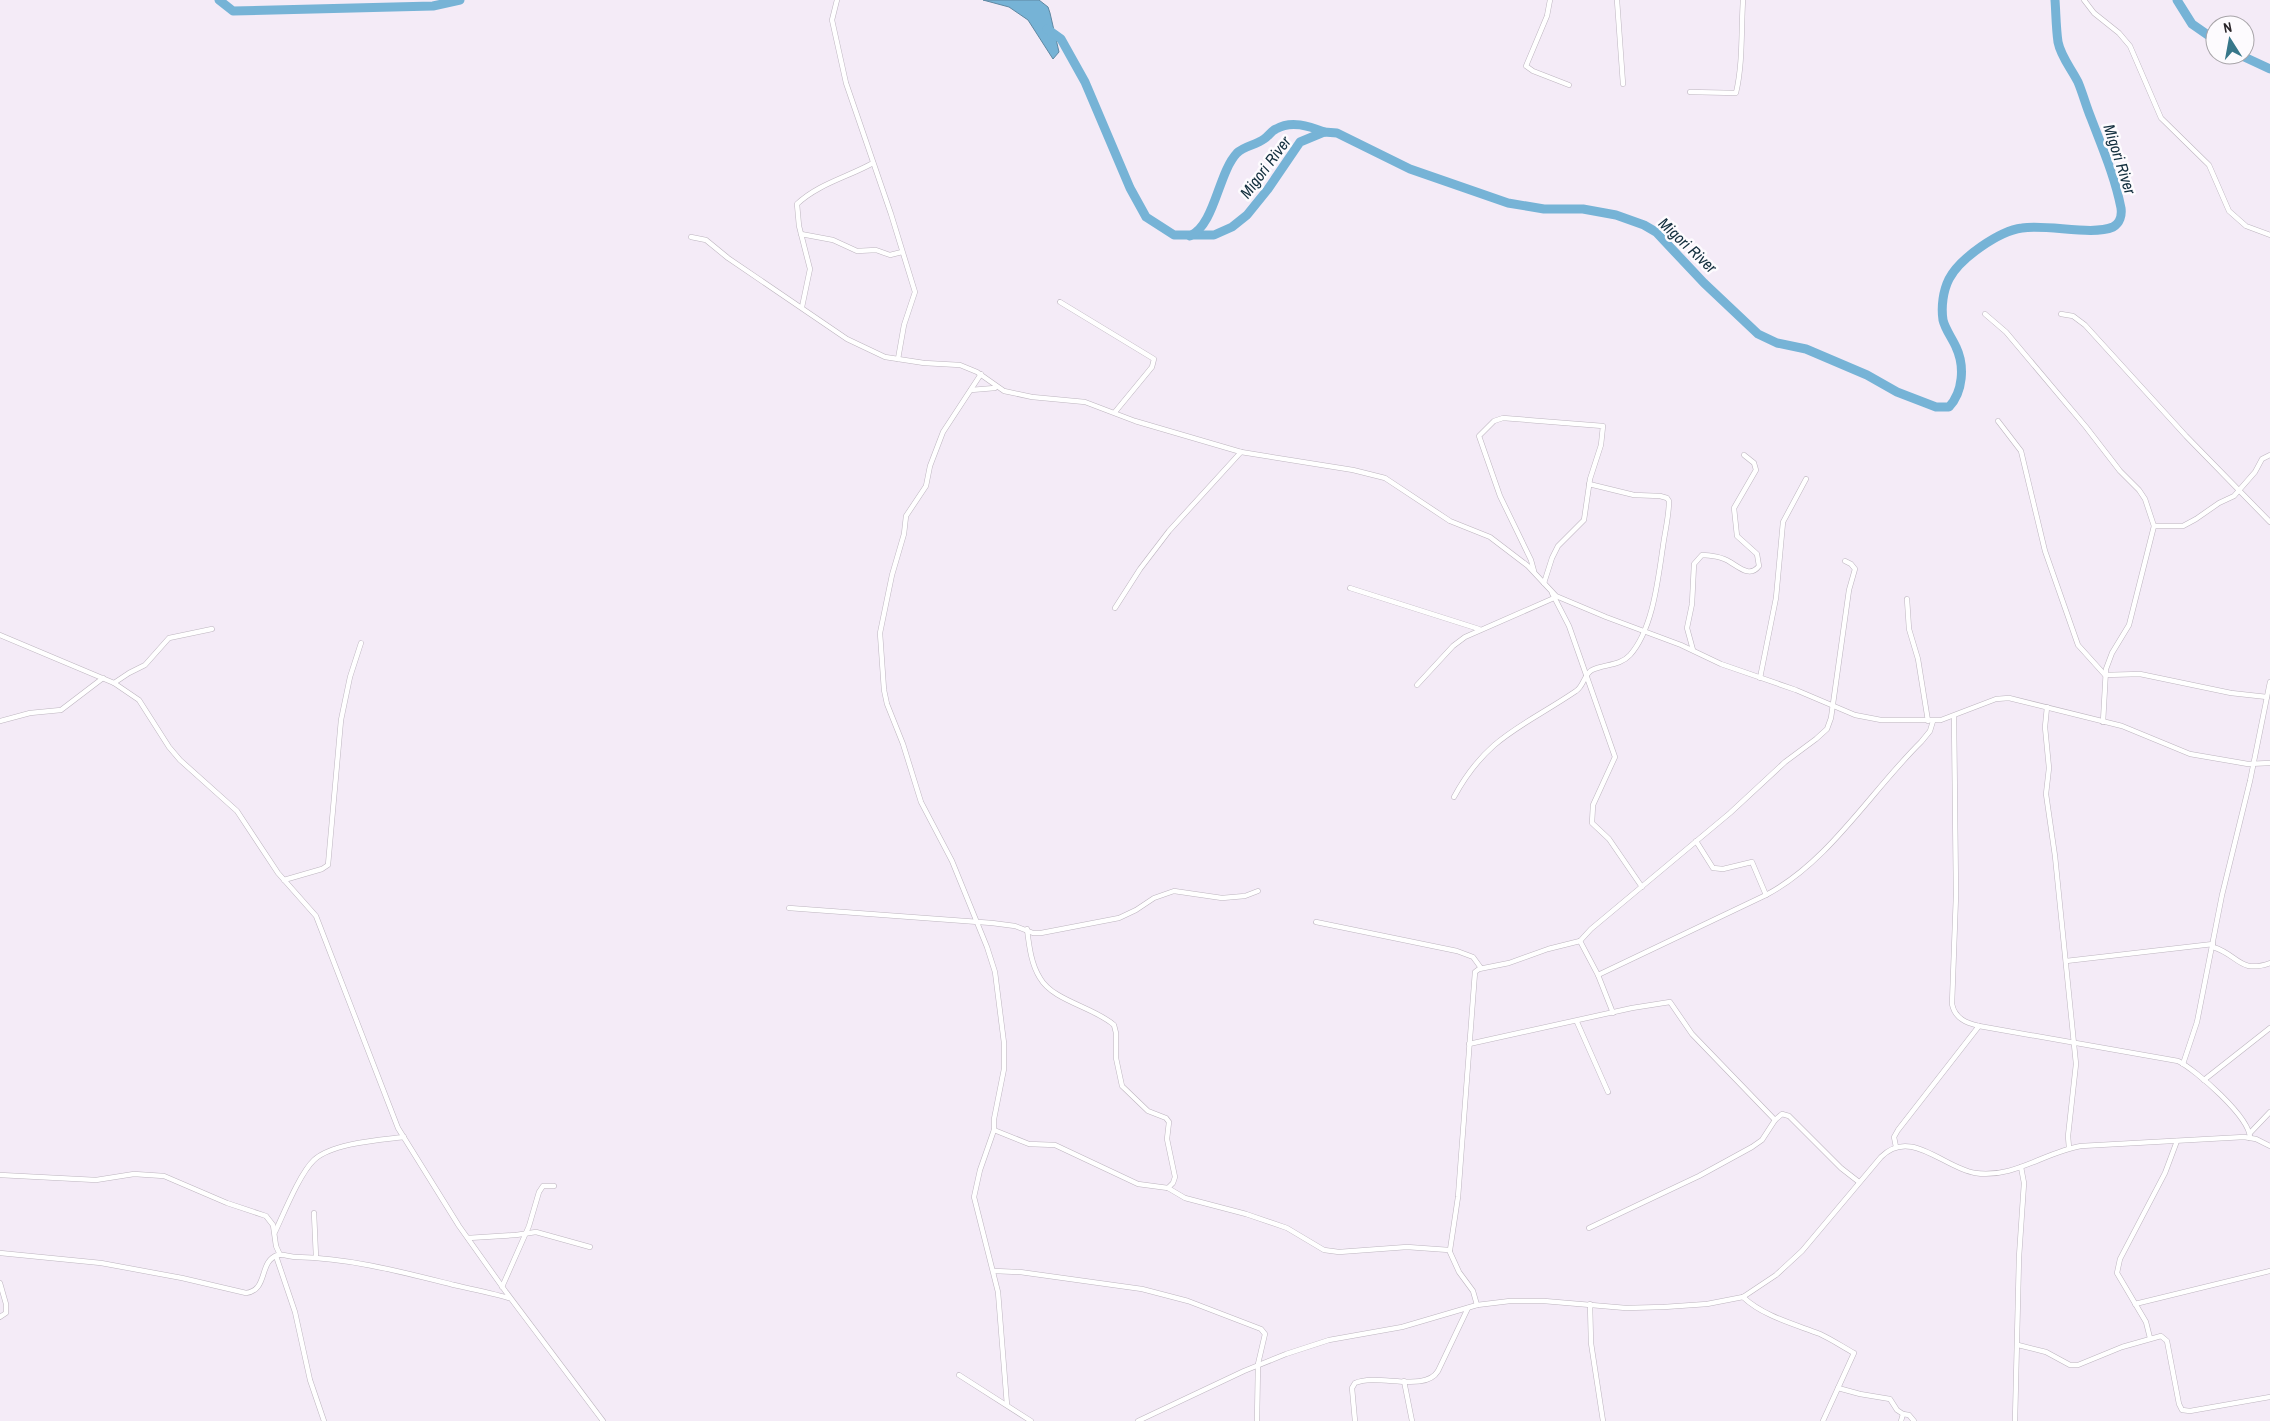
<svg xmlns="http://www.w3.org/2000/svg" width="2270" height="1421" font-family="'Archivo Narrow',sans-serif">
<style>
.water{fill:#76b3d6;stroke:#5f88a2}
.lines{fill:none;stroke-linecap:round;stroke-linejoin:round}
.river{stroke:#76b3d6;stroke-width:9}
.minor-casing{stroke:#bdb5bf;stroke-width:5.5}
.minor{stroke:#fff;stroke-width:4.5}
.labels{text-anchor:middle;dominant-baseline:central;stroke-width:5;stroke-linejoin:round;paint-order:stroke}
.water-label{font-size:16px;font-style:italic;fill:#122e3d;stroke:#fdfbfe}
</style>
<rect width="100%" height="100%" fill="#f4ebf7"/>
<path class="water" d="M983,0h56l9,7 2,6 9,39 -6,7 -25,-39 -19,-13z"/>
<g class="lines">
<g class="river">
<path d="M219,0l14,11 200,-5 27,-6"/>
<path d="M2177,0l15,24 23,16"/>
<path d="M1047,29l14,10 24,43 45,106 16,29 28,18h40l18,-8 15,-12 21,-26 32,-47 24,-10 13,1 73,36 98,34 36,6h39l33,6 28,10 12,7 48,51 54,51 19,9 29,6 61,26 30,17 39,15h13c14,-15 16,-41 7,-60 -4,-9 -11,-18 -13,-27 -2,-13 0,-29 6,-41 11,-21 50,-48 73,-51 26,-4 70,8 91,-1 7,-4 9,-12 8,-19 -6,-31 -19,-61 -30,-90 -5,-12 -8,-24 -13,-36 -7,-14 -17,-25 -20,-40 -2,-14 -2,-28 -3,-42"/>
<path d="M2240,55l30,14"/>
<path d="M1190,236c25,-11 28,-63 47,-83 7,-7 19,-8 27,-14 5,-3 7,-8 12,-10 15,-9 33,-3 48,3"/>
</g>
<defs>
<g id="minor">
<path d="M837,0l-5,20 14,63 45,131 24,78 -11,33 -6,34"/>
<path d="M1550,0l-3,16 -21,50 7,5 36,14"/>
<path d="M1617,0l6,84"/>
<path d="M2084,0l10,13 25,20 11,13 31,72 48,47 20,46 17,15 24,9"/>
<path d="M1690,92l46,1c7,-30 5,-62 7,-93"/>
<path d="M801,234l32,6 24,11 19,-1 14,5 12,-3"/>
<path d="M691,237l15,3 22,18 119,81 38,18 39,6 36,2 17,7 27,19 28,6 53,5 50,19 106,31 112,18 32,8 65,43 40,16 38,29 28,30 50,21 75,28 40,19 75,26 59,25 26,5h60l55,-21 13,-1 113,28 68,28 58,10 22,-1"/>
<path d="M1060,302l94,57 -2,8 -37,45"/>
<path d="M802,307l8,-38 -11,-43 -2,-22c21,-20 51,-27 76,-41"/>
<path d="M1985,314l21,18 80,95 34,44 19,19 6,9 9,27"/>
<path d="M2061,314l12,2 12,9 101,111 84,86"/>
<path d="M981,374l-38,58 -13,34 -4,20 -20,30 -2,18 -12,41 -12,58 4,57 3,14 16,40 18,58 31,59 35,86 8,25 9,71v26l-10,50v11l-14,40 -6,27 24,95 9,113"/>
<path d="M971,390l24,-2"/>
<path d="M1998,421l23,30 24,100 33,94 27,30 35,-1 91,19 36,4"/>
<path d="M1534,571l-3,-11 -31,-64 -21,-60 15,-15 9,-3 100,8 -2,19 -11,34 -6,41 -26,26 -6,12 -8,25"/>
<path d="M1350,588l129,41"/>
<path d="M1552,593l17,33 46,131 -22,48 -1,18 17,16 33,48"/>
<path d="M1907,599l2,30 9,30 10,62"/>
<path d="M1115,608l25,-39 29,-38 72,-79"/>
<path d="M0,635l114,48 25,17 30,47 11,13 57,51 41,62 38,43 82,212 61,98 47,66 97,129"/>
<path d="M1693,650l-6,-22 5,-24 2,-40 8,-9c8,0 21,2 28,7 9,5 20,16 29,4l-2,-12 -20,-18 -3,-28 22,-38 -2,-7 -10,-8"/>
<path d="M1760,678l16,-80 7,-76 23,-43"/>
<path d="M114,683l15,-10 16,-8 24,-27 43,-9"/>
<path d="M1417,685l36,-39 12,-9 89,-39"/>
<path d="M2047,707l-2,20 4,41 -3,26 9,62 21,208 -8,72 1,12"/>
<path d="M1954,716l2,179 -4,109c3,15 15,19 27,22l199,35c18,9 72,56 72,77"/>
<path d="M0,721l30,-8 31,-3 42,-32"/>
<path d="M2103,722l3,-53 6,-16 17,-28 25,-99h29l13,-7 23,-16 15,-7 21,-24 7,-13 8,-4"/>
<path d="M1454,797c33,-61 69,-70 122,-106 8,-5 8,-17 16,-21 12,-6 28,-4 38,-15 23,-26 28,-76 33,-109 2,-15 6,-30 6,-45l-2,-3 -7,-2 -26,-1 -45,-11"/>
<path d="M1696,841l17,27 10,1 29,-7 14,33"/>
<path d="M284,880l38,-11 6,-4 13,-145 9,-43 11,-34"/>
<path d="M789,908l203,15 23,3 18,7h8l78,-15 17,-8 18,-12 20,-7 48,7 23,-2 13,-5"/>
<path d="M1316,922l141,29 16,6 8,11"/>
<path d="M1027,929c2,16 4,35 13,49 13,23 54,29 74,47l2,8v25l6,28 26,25 18,7 3,4 -2,17 8,38 -2,6 -5,5"/>
<path d="M1580,941l18,34 15,38"/>
<path d="M2213,947c26,8 26,27 57,16"/>
<path d="M2066,961l147,-17"/>
<path d="M1598,975l168,-80c63,-33 105,-104 155,-153l9,-11 3,-10"/>
<path d="M1577,1022l31,70"/>
<path d="M1469,1044l163,-36 38,-6 22,32 83,86 7,-6 7,2 52,52 18,14"/>
<path d="M2183,1064l14,-42 25,-127 28,-114 20,-99"/>
<path d="M2204,1080l66,-52"/>
<path d="M994,1130l35,14 26,1 83,39 30,4 17,10 61,16 41,14 37,22 15,2 68,-5 42,3 10,22 14,19 4,14"/>
<path d="M2250,1133l20,-21"/>
<path d="M1896,1147l-2,-10 4,-7 81,-104"/>
<path d="M0,1175l96,5 38,-6 30,2 63,27 39,13 7,9 3,21 4,9"/>
<path d="M314,1213l2,44"/>
<path d="M1589,1228l110,-52 53,-29 10,-7 13,-20"/>
<path d="M275,1232c9,-19 25,-59 39,-72 18,-17 66,-20 90,-23"/>
<path d="M468,1238l48,-3 20,-3 54,15"/>
<path d="M1450,1250l8,-53 17,-225 4,-3 30,-6 39,-14 32,-8 11,-12 139,-116 55,-51 31,-23 11,-10 4,-11 18,-128 6,-21 -4,-5 -6,-3"/>
<path d="M0,1253l101,10 81,15 64,15c23,-3 12,-32 32,-38 5,-1 13,2 18,2 54,1 106,15 158,28 18,4 37,8 55,13"/>
<path d="M276,1256l19,56 15,68 14,41"/>
<path d="M994,1271l26,1 122,17 46,12 73,28 4,5 -7,30 -1,57"/>
<path d="M0,1283l6,21v9l-6,4"/>
<path d="M502,1287l27,-61 10,-34 4,-6h11"/>
<path d="M1743,1297c20,19 51,27 77,37 11,5 23,13 34,19l-31,68"/>
<path d="M1590,1304l1,39 12,78"/>
<path d="M2135,1304l135,-33"/>
<path d="M2150,1338l-4,-16 -29,-49 3,-14 45,-86 12,-32"/>
<path d="M2018,1345l28,7 24,13h8l44,-18 39,-11 6,5 12,63 3,6 8,1 80,-14"/>
<path d="M959,1375l72,46"/>
<path d="M1404,1381l8,40"/>
<path d="M1838,1388l22,6 30,5 7,11 6,4 -2,7"/>
<path d="M1903,1414l6,1 5,6"/>
<path d="M1138,1421l106,-50 42,-17 43,-14 73,-13 75,-22 33,-4h34l82,7 38,-1 43,-3 36,-7 33,-22 26,-24 79,-94c29,-30 63,11 94,16 38,6 70,-21 106,-27l163,-9 12,2 14,7"/>
<path d="M1355,1421l-3,-33 3,-5c23,-10 70,10 83,-12l30,-63"/>
<path d="M2015,1421l4,-164 5,-74 -3,-16"/>
</g>
</defs>
<use href="#minor" class="minor-casing"/>
<use href="#minor" class="minor"/>
</g>
<g class="labels">
<g class="water-label">
<text transform="translate(2120 159) rotate(72)">Migori River</text>
<text transform="translate(1265 167) rotate(-53)">Migori River</text>
<text transform="translate(1688 245) rotate(43)">Migori River</text>
</g>
</g>
<g transform="translate(2230 40) rotate(349)"><circle r="24" fill="#fdfbfe" stroke="#a8a5a9"/>
<path d="M0-4L9 19L0 12L-9 19Z" fill="#37778a"/>
<text y="-8" font-size="14" font-weight="bold" text-anchor="middle" fill="#292529">N</text>
</g>
</svg>
